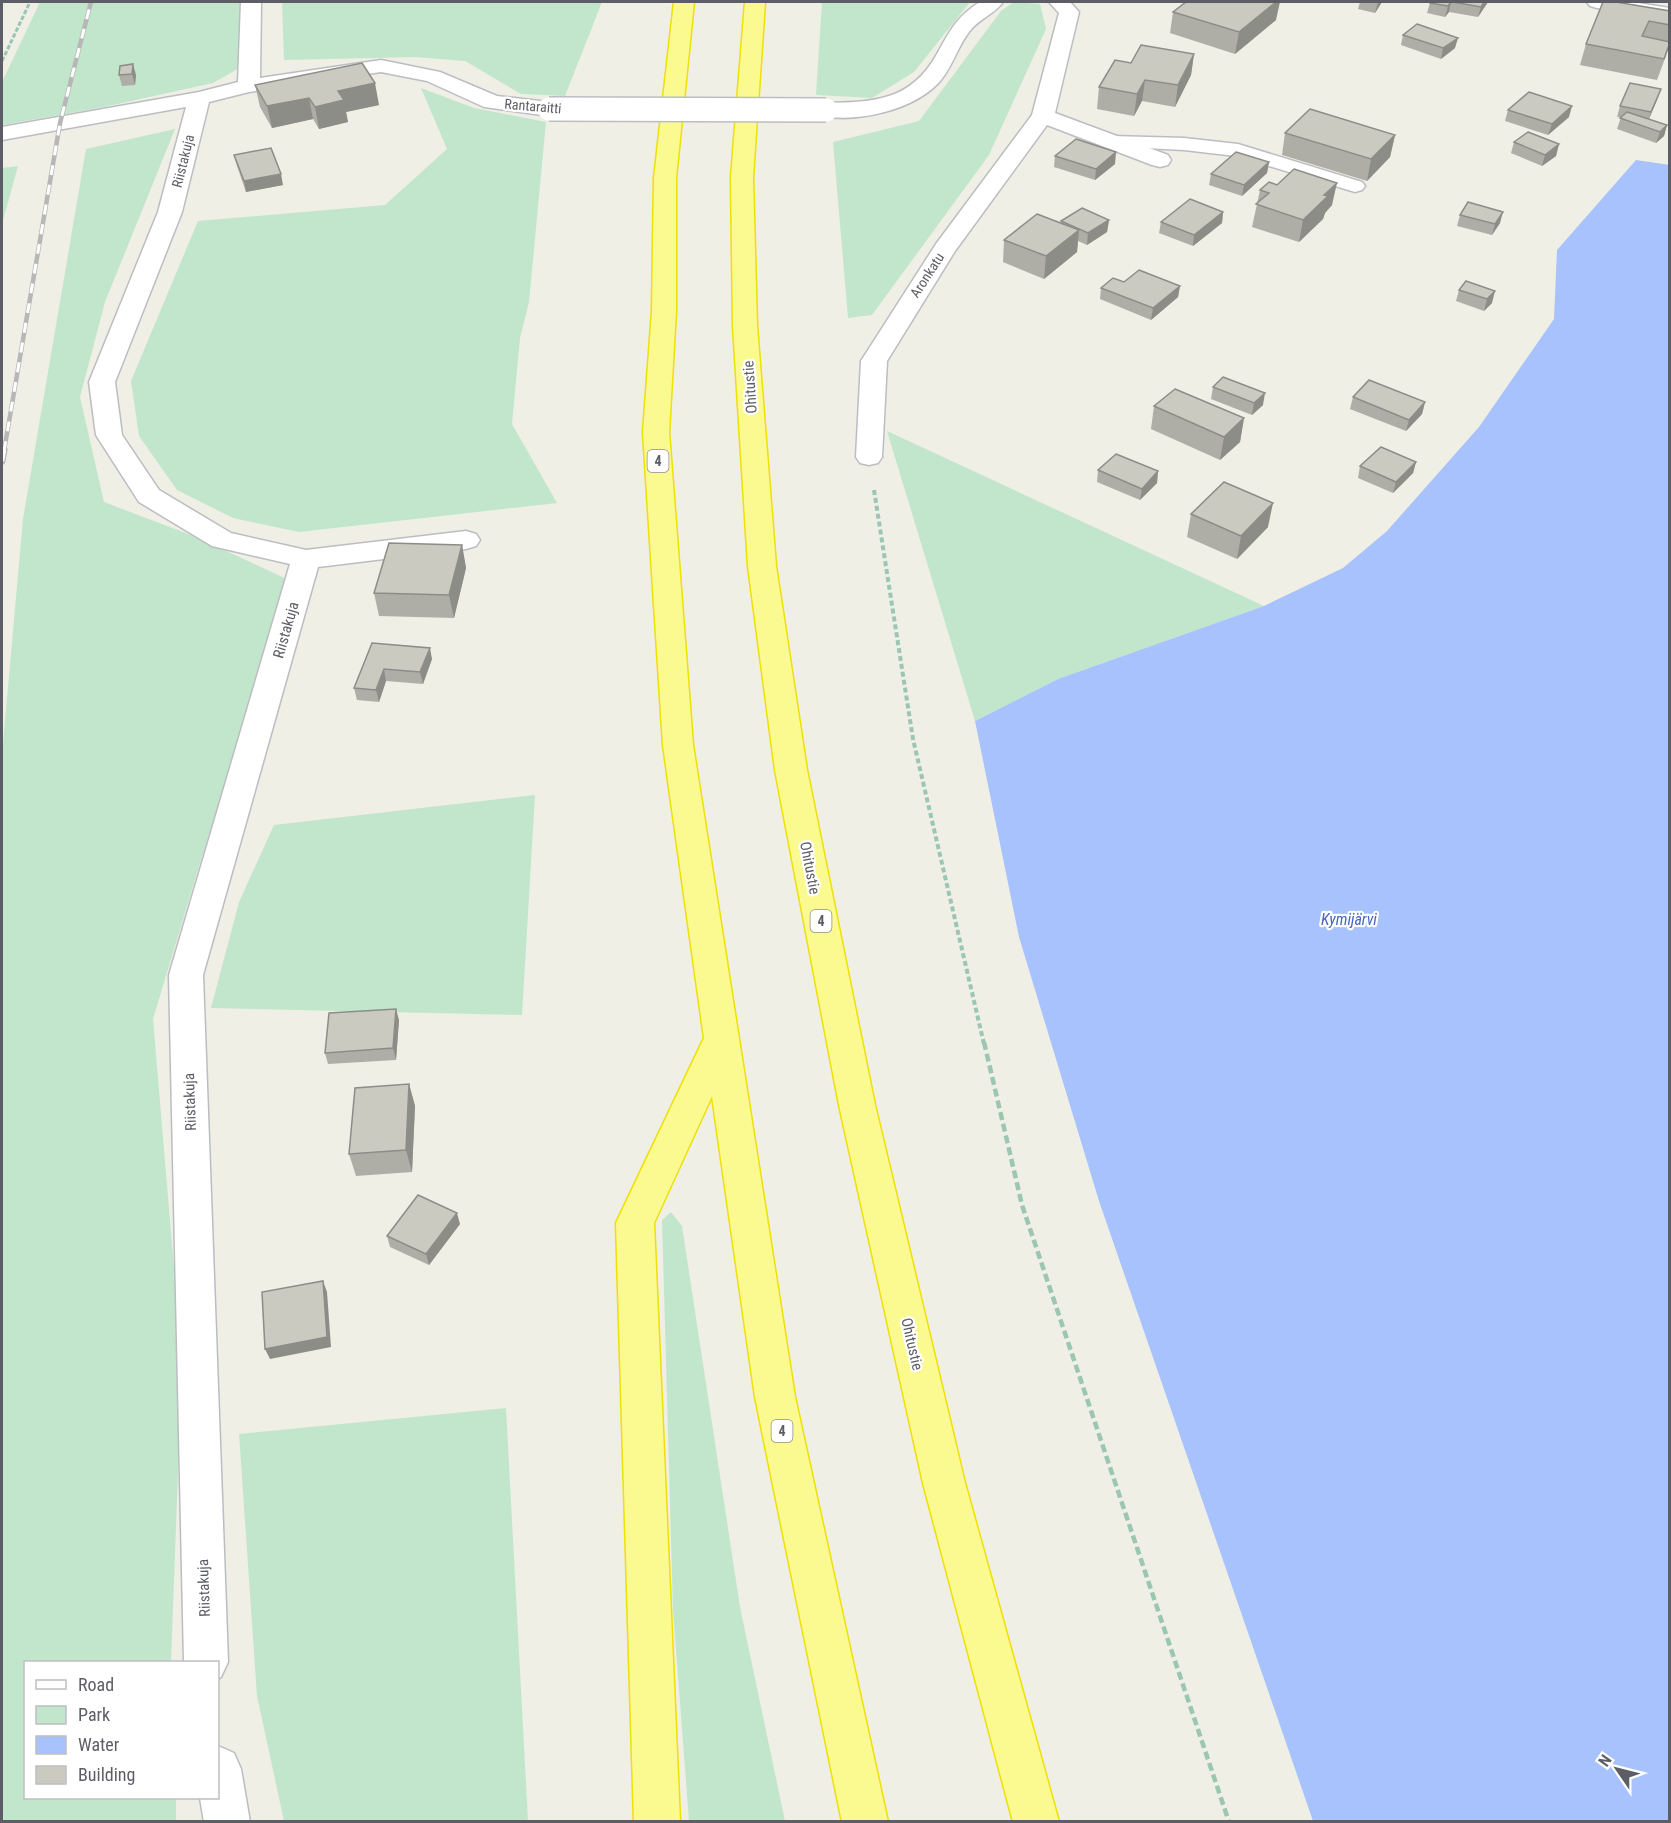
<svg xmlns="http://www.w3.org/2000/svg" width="1671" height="1823" font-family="'Roboto Condensed',sans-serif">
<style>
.green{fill:#c2e6cb}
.water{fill:#a7c2fd}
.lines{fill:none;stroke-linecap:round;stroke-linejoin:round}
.service-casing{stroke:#bcbdc3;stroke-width:3}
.minor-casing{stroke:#bcbdc3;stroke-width:3}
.motorway-casing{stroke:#efe005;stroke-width:3}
.path-far2{stroke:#9bc6b2;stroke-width:3;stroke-dasharray:4.5 2;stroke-linecap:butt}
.path-far1{stroke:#9bc6b2;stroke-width:4;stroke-dasharray:5 3;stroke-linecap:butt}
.path{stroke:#9bc6b2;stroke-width:4.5;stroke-dasharray:8 4;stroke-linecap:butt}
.service{fill:#fff;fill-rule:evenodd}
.minor{fill:#fff;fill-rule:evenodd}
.motorway{fill:#fbfa90;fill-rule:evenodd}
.rail-far1-casing{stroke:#b7b7b8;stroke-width:4.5}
.rail-casing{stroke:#b7b7b8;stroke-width:7}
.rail-far1{stroke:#fff;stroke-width:3;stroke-dasharray:10;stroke-linecap:butt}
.rail{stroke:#fff;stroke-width:4.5;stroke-dasharray:13;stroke-linecap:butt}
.minor-bridge-casing{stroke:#bcbdc3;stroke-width:26;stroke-linecap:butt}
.minor-bridge{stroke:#fff;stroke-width:23}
.wall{fill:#aeaea6}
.shaded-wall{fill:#8d8d87}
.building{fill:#cacac1;stroke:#8d8d87;stroke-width:1.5}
.labels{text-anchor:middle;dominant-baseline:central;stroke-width:4.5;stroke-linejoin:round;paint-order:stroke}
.far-street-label{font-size:14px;fill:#5d5e65;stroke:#fff}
.shield{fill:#fff;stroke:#8e8e93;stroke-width:1.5}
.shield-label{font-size:14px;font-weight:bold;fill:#5d5e65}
.street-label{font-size:15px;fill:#5d5e65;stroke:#fff}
.water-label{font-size:16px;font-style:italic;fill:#4965c1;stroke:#fff}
</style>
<rect width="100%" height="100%" fill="#efefe5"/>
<g class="green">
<path d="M40,2h200l3,64 -30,17 -109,24 -102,18v-43z"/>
<path d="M282,2h320l-37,94 -44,-2 -56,-33 -50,-4 -131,3z"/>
<path d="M822,2h148l-56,70 -42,26 -56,-3z"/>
<path d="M1014,2l26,2 6,25 -57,126 -117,160 -24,3 -15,-176 86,-21 82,-110z"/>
<path d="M421,88l53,20 72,14 -17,180 -9,36 -8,86 45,79 -258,29 -66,-14 -56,-28 -38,-54 -8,-55 67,-160 187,-16 62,-56z"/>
<path d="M175,129l-70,173 -25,95 24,105 92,35 95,44 -91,282 -47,156 29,344 -11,299h-145v136h150v23l-174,1v-1068l21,-235 63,-370z"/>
<path d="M18,166l-16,58v-56z"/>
<path d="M887,431l377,175 -206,73 -83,42z"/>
<path d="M535,795l-13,220 -311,-7 28,-106 35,-77z"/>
<path d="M671,1212l11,14 58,381 45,214h-96l-16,-211 -11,-390z"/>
<path d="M506,1408l22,413h-244l-27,-125 -18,-262z"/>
</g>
<path class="water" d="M1636,160l34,5 -1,1656h-356l-214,-620 -80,-264 -44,-216 83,-42 206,-73 79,-38 44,-37 92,-104 75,-108 3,-69z"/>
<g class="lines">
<defs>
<path id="service" d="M1112,136l72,2 54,6 124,38 3,4 -3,4 -7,2 -119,-36 -52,-6 -79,-4 -3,-4 3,-4z"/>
<g id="minor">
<path d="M241,2h20l-1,76 121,-18 59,12 57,24 52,6 8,2 3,5 -3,5 -8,2 -65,-9 -57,-26 -46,-9 -132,20 -40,10 -27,110 -67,170 7,53 37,55 72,43 75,17 160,-19 10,3 4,6 -4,6 -10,3 -148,18 -115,408 25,687 -7,15 -3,2v-17h-34l-15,-687 121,-411 -78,-18 -73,-44 -43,-67 -7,-53 69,-170 28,-105 -184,33v-13l197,-35 39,-10z"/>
<path d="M980,2h23c-8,12 -25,17 -34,30 -11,14 -16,33 -28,48 -25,30 -85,44 -123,35l-3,-5 3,-5 8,-2c48,-1 85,-2 111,-49 13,-23 19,-37 43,-52z"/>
<path d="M1049,2h21l9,10 -24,101 113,42 3,5 -3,5 -8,2 -8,-2 -105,-40 -92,126 -68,110 -5,96 -4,6 -9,2 -9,-2 -4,-6 5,-96 75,-117 96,-129 27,-102z"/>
<path d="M1587,2h44l39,6v12l-73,-12 -7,-2z"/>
<path d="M218,1746l16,7 7,16 9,53h-46l-4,-24h18z"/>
</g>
<g id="motorway">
<path d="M674,2h20l-18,176v133l-7,121 24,313 102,652 93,425h-46l-87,-425 -43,-301 -58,127 26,599h-46l-18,-599 88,-185 -41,-293 -20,-313 9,-121 2,-133z"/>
<path d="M745,2h20l-12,175 4,149 19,240 31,204 68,335 90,378 94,339h-46l-90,-339 -84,-378 -64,-335 -27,-204 -15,-240 -2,-149z"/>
</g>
</defs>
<use href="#service" class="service-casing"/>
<use href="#minor" class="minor-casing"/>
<use href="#motorway" class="motorway-casing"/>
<path class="path-far2" d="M2,61l28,-59"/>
<path class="path-far1" d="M874,490l39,249 71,305"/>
<path class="path" d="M984,1042l38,163 207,617"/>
<use href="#service" class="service"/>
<use href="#minor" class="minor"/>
<use href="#motorway" class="motorway"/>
<defs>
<path id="rail-far1" d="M4,451l56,-328 31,-121"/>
<path id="rail" d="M2,461l2,-11"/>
</defs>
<use href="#rail-far1" class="rail-far1-casing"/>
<use href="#rail" class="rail-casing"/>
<use href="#rail-far1" class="rail-far1"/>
<use href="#rail" class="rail"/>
<defs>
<path id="minor-bridge" d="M549,109l277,1"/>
</defs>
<use href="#minor-bridge" class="minor-bridge-casing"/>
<use href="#minor-bridge" class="minor-bridge"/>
</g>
<g class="wall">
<path d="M1360,2h22l-7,11 -17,-4z"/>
<path d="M1430,3v-1h58l-10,15 -29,-5 -4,5 -18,-4z"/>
<path d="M1670,11v34l-13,35 -77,-15 6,-21z"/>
<path d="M1173,12l103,8 -41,34 -65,-21z"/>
<path d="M1403,35l52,13 -14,11 -40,-14z"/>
<path d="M1194,54l-3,21 -16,32 -33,-6 -8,15 -37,-7 2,-22 32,-24z"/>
<path d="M120,66l16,9 -1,10 -13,1 -3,-11z"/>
<path d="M255,85l124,20 -33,7 2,10 -29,7 -6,-10 -41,9 -12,-21z"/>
<path d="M1657,100l-8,19 18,6 -3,11 -8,7 -39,-14 4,-12h-4l3,-11z"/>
<path d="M1508,110l61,7 -21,18 -43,-14z"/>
<path d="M1285,133l110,2 -5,22 -23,24 -85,-26z"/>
<path d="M1514,142l45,2 -3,12 -14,10 -31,-13z"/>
<path d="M234,155l49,30 -37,7 -9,-26z"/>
<path d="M1055,156l60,8 -20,16 -41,-13z"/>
<path d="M1269,162l-2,11 -25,23 -33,-11 2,-11z"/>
<path d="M1260,190l72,15 -7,8 -2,6 -24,23 -47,-15z"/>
<path d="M1223,212l-1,11 -29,23 -34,-13 2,-11z"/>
<path d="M1460,215l40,8 -8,12 -35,-9z"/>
<path d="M1109,220l-2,12 -20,13 -9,-4 -1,11 -33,27 -41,-17 1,-22 57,-17v-2z"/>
<path d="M1466,281l26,22 -8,8 -28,-10 3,-11z"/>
<path d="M1124,282l56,4 -2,11 -27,23 -51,-21 1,-11z"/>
<path d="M1213,387l50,18 -11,10 -41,-16z"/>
<path d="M1353,397l72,5 -3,12 -16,17 -56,-22z"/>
<path d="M1154,406l90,12 -4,24 -20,18 -69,-31z"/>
<path d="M1416,462l-3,11 -20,20 -35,-15 2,-12z"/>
<path d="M1098,470l60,1 -1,12 -17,17 -43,-18z"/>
<path d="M1191,514l77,13 -31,32 -50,-22z"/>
<path d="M462,545l4,23 -12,50 -75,-2 -5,-23z"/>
<path d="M372,643l60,16 -9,25 -37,-3 -7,21 -22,-2 -3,-12z"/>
<path d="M399,1020l-3,40 -68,4 -3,-11z"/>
<path d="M409,1084l6,22 -3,66 -56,4 -7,-22z"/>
<path d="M460,1224l-31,41 -39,-18 -3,-11z"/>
</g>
<g class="shaded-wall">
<path d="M1276,2h4l-4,18 -41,34 4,-22z"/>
<path d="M1378,2h4l-7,11z"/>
<path d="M1451,2l-2,10 -4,5 3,-11z"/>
<path d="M1484,2h4l-10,15 3,-10z"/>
<path d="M1458,38l-3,10 -14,11 2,-11z"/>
<path d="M1194,54l-3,21 -16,32 3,-22z"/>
<path d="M133,64l3,11 -1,10 -3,-11z"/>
<path d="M1145,80l-3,21 -8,15 3,-22z"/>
<path d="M375,83l4,22 -33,7 2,10 -29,7 -4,-22 23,-16z"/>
<path d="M1661,89l-4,11 -10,23 4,-11z"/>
<path d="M309,98l4,21 -41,9 -5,-22z"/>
<path d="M1572,106l-3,11 -21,18 4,-11z"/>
<path d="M1667,125l-3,11 -8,7 4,-11z"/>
<path d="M1395,135l-5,22 -23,24 4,-22z"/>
<path d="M1559,144l-3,12 -14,10 3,-11z"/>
<path d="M1116,152l-1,12 -20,16 1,-11z"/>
<path d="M1269,162l-2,11 -25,23 2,-11z"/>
<path d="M281,174l2,11 -37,7 -2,-11z"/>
<path d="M1337,183l-5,22 -7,8 -2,6 -24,23 4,-22 21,-25z"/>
<path d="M1223,212l-1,11 -29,23 1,-11z"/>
<path d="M1503,212l-3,11 -8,12 3,-11z"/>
<path d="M1109,220l-2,12 -20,13 1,-12z"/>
<path d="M1079,230l-2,22 -33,27 2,-23z"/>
<path d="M1180,286l-2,11 -27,23 2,-12z"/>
<path d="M1495,291l-3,12 -8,8 3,-12z"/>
<path d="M1265,393l-2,12 -11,10 2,-12z"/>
<path d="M1425,402l-3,12 -16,17 3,-11z"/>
<path d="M1244,418l-4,24 -20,18 4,-23z"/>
<path d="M1416,462l-3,11 -20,20 3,-11z"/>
<path d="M1158,471l-1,12 -17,17 2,-11z"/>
<path d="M1273,503l-5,24 -31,32 4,-23z"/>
<path d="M462,545l4,23 -12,50 -5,-23z"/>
<path d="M430,648l2,11 -9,25 -3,-12z"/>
<path d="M384,669l2,12 -7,21 -3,-12z"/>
<path d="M396,1009l3,11 -3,40 -3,-12z"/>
<path d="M409,1084l6,22 -3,66 -6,-22z"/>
<path d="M457,1213l3,11 -31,41 -3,-11z"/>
<path d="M323,1281l4,11 4,55 -61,12 -5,-10z"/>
</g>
<g class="building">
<path d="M1186,2h90l-37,30 -66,-20z"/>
<path d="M1453,2h31l-3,5z"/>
<path d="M1603,2h13l54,9v14l-21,-4 -7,15 28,6 -6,17 -78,-15z"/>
<path d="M1430,3v-1h21l-3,4z"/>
<path d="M1417,24l41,14 -15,10 -40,-13z"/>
<path d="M1141,45l53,9 -16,31 -33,-5 -8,14 -38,-7 16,-27 16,3z"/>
<path d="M362,63l13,20 -37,8 6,9 -29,7 -6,-9 -42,8 -12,-21z"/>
<path d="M133,64l-1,10 -13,1 1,-9z"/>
<path d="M1630,83l31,6 -10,23 -31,-6z"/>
<path d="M1529,92l43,14 -20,18 -44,-14z"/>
<path d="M1310,109l85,26 -24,24 -86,-26z"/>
<path d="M1627,112l40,13 -7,7 -40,-14z"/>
<path d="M1528,132l31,12 -14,11 -31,-13z"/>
<path d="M1076,139l40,13 -20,17 -41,-13z"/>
<path d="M271,148l10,26 -37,7 -10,-26z"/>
<path d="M1236,152l33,10 -25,23 -33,-11z"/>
<path d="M1294,169l43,14 -13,12 4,1 -25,24 -47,-16 13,-11 -9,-3 9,-8 8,3z"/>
<path d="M1190,199l33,13 -29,23 -33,-13z"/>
<path d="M1468,202l35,10 -8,12 -35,-9z"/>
<path d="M1082,208l27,12 -21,13 -27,-12z"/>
<path d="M1037,214l42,16 -33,26 -42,-16z"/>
<path d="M1139,270l41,16 -27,22 -52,-20 12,-10 11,4z"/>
<path d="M1466,281l29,10 -8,8 -28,-9z"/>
<path d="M1223,377l42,16 -11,10 -41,-16z"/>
<path d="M1369,380l56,22 -16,18 -56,-23z"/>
<path d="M1175,389l69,29 -20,19 -70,-31z"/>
<path d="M1381,447l35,15 -20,20 -36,-16z"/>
<path d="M1116,454l42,17 -16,18 -44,-19z"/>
<path d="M1224,482l49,21 -32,33 -50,-22z"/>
<path d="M389,543l73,2 -13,50 -75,-2z"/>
<path d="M372,643l58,5 -10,24 -36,-3 -8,21 -22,-2z"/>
<path d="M396,1009l-3,39 -68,5 4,-40z"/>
<path d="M409,1084l-3,66 -57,4 6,-66z"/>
<path d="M418,1195l39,18 -31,41 -39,-18z"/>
<path d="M323,1281l4,56 -62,12 -3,-57z"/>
</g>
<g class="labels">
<g class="far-street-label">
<text transform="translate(533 106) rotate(5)">Rantaraitti</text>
<text transform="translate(183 161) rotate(-76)">Riistakuja</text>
<text transform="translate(927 275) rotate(-57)">Aronkatu</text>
</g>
<g class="shield">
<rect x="647.5" y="450" width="21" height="22" rx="4.5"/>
<rect x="810.5" y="910" width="21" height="22" rx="4.5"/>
<rect x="771.5" y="1420" width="21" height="22" rx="4.5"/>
</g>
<g class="shield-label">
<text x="658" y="461">4</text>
<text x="821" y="921">4</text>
<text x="782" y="1431">4</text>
</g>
<g class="street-label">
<text transform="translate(750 387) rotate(-94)">Ohitustie</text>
<text transform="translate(286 630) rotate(-74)">Riistakuja</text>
<text transform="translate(810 868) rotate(79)">Ohitustie</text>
<text transform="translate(190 1102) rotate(-92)">Riistakuja</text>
<text transform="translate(912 1344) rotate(77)">Ohitustie</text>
<text transform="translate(204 1588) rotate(-92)">Riistakuja</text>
</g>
<g class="water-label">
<text x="1349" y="919">Kymijärvi</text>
</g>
</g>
<rect width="1671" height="1823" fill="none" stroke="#5d5e65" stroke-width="6"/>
<rect x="24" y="1661" width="195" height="138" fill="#ffffff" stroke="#bebfc1" stroke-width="1.5"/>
<rect x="36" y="1680" width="30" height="9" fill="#ffffff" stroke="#bebfc1" stroke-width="1.5"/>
<text x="78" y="1691" font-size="18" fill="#5d5e65">Road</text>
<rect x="36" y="1706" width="30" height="18" fill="#c2e6cb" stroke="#bebfc1" stroke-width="1.5"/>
<text x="78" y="1721" font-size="18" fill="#5d5e65">Park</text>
<rect x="36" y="1736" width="30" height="18" fill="#a7c2fd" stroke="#bebfc1" stroke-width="1.5"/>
<text x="78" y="1751" font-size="18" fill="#5d5e65">Water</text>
<rect x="36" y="1766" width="30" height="18" fill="#cacac1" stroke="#bebfc1" stroke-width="1.5"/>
<text x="78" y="1781" font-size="18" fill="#5d5e65">Building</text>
<g transform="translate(1617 1769) rotate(305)" stroke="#ffffff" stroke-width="4.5" paint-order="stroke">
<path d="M0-4.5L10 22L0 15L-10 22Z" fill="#5d5e65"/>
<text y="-9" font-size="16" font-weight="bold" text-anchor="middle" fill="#5d5e65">N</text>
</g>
</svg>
